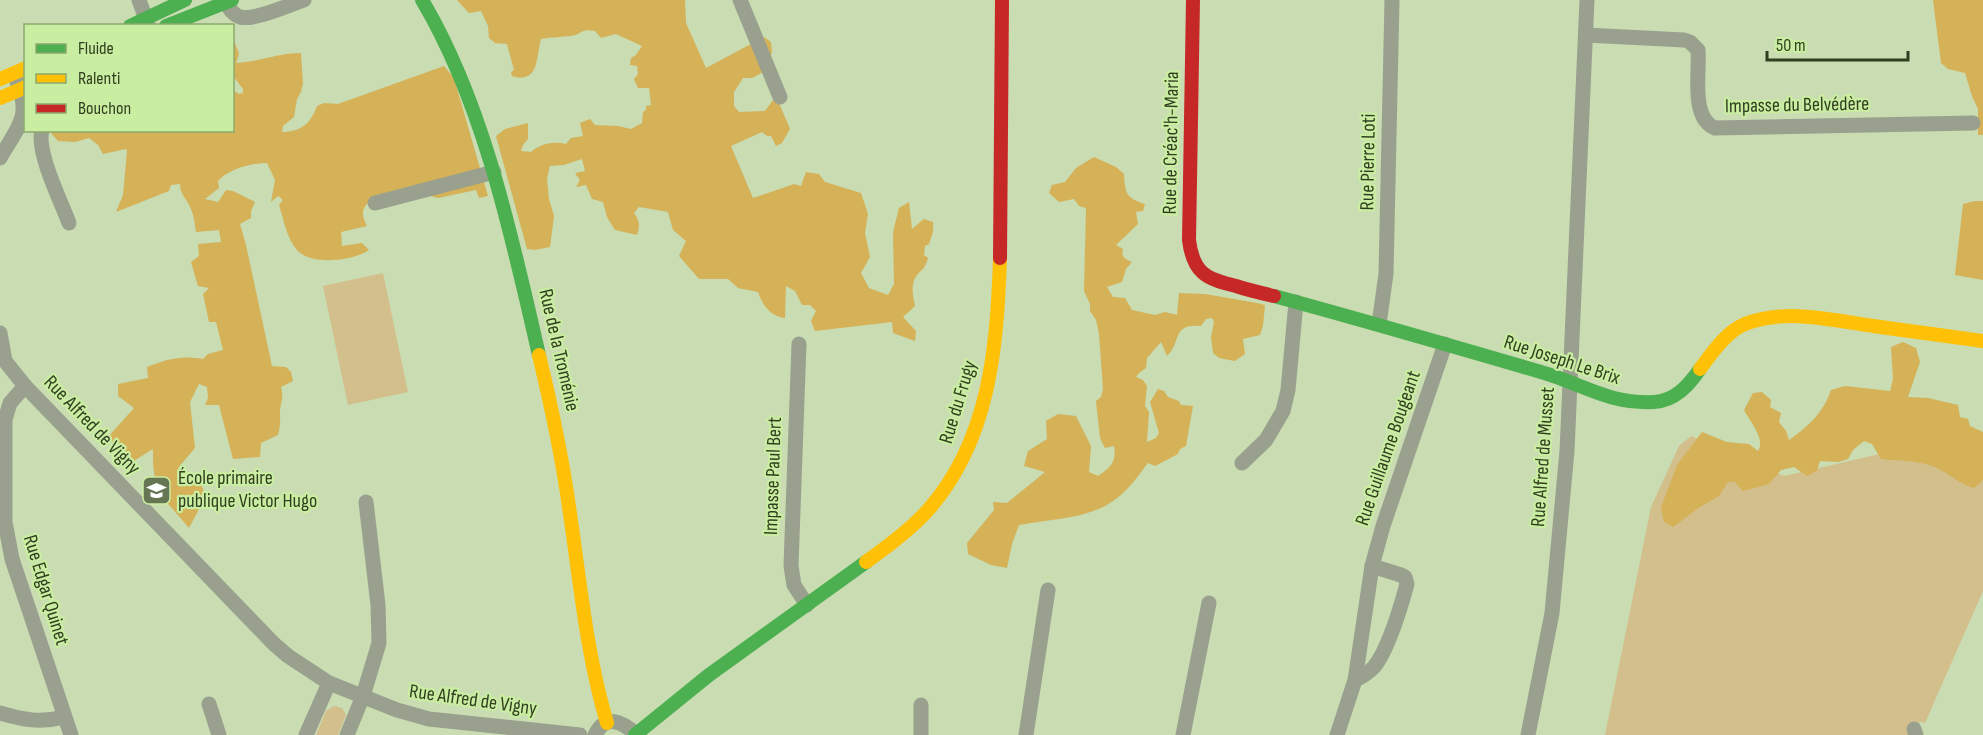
<svg xmlns="http://www.w3.org/2000/svg" width="1983" height="735" font-family="'Sofia Sans Condensed',sans-serif">
<style>
.green{fill:#d3bf8c}
.forest{fill:#d5b157}
.lines{fill:none;stroke-linecap:round;stroke-linejoin:round}
.street{stroke:#99a18e;stroke-width:15}
.fast{stroke:#4caf50;stroke-width:14}
.slow{stroke:#ffc107;stroke-width:14}
.jam{stroke:#c62828;stroke-width:14}
.labels{text-anchor:middle;dominant-baseline:central;stroke-width:4.5;stroke-linejoin:round;paint-order:stroke}
.street-label{font-size:20px;fill:#313f20;stroke:#caeea1}
.poi-label{font-size:20px;fill:#313f20;stroke:#caeea1;text-anchor:start}
</style>
<rect width="100%" height="100%" fill="#c9dcb2"/>
<g class="green">
<path d="M383,273l25,119 -60,13 -25,-119z"/>
<path d="M1691,436l93,40 126,-29 73,25v119l-58,132 -5,-1 -12,13h-303l46,-228 28,-61z"/>
<path d="M334,706l8,2 4,7 -8,20h-22l10,-24z"/>
</g>
<g class="forest">
<path d="M457,0h228l1,23 20,45 58,-31 7,5 1,10 -7,19 -13,7h-9l-9,14v14l5,6 26,-1 11,-15 14,33 -8,14 -6,3 -5,-10h-4l-5,-4 -31,14 22,52 41,-14 7,2 5,-14 13,2 6,8 36,11 7,21 -3,19 5,24 -9,16 8,15 19,7 6,-11 -1,-52 6,-24 10,-6 3,27 12,-10 9,3v10l-4,12 -4,2 -1,9 4,3c-3,11 -5,10 -11,17 -7,9 -4,22 -2,31l-12,11 13,14 -1,10 -22,-8 -1,-11 -77,9 -4,-10 5,-10 -6,-6h-8l-7,-14 -9,-5 -1,32c-15,-2 -22,-12 -27,-26l-20,-4 -10,-9h-29l-20,-23 7,-15 -13,-11 -5,-18 -29,-5 -5,6c6,8 6,13 3,22l-22,-5 -8,-13 -4,-15 -11,-3 -6,-14 -10,2 4,-7 -5,-7 10,-2 -3,-12 -18,6 -14,1 -3,12 2,21 5,17 -4,31 -15,3 -8,-1 -31,-113 9,-7 23,-6v16l-5,6 -2,6 10,1c9,-8 23,-11 35,-8l5,-6 12,-2 -3,-13 10,-4 5,6 23,1 13,3 11,-6 1,-11 3,-2v-4l5,-1 -2,-17h-11l-4,-9 4,-5 -1,-8 -7,-1 1,-7 5,-3 6,-9 -26,-12 -15,4 -6,-7c-15,-3 -12,3 -24,5 -9,1 -19,1 -30,3 -5,16 -1,46 -29,37l-1,-4 3,-2 -7,-26 -12,-1 -6,-5 -1,-12 -7,-15 -12,2z"/>
<path d="M1933,0h50v135h-5v-26l-6,-13 -7,-23 -17,-4 -7,-6z"/>
<path d="M232,35l7,19 -3,9c22,-1 42,-10 65,-10l2,31 -2,8 -4,7 -3,18 -11,9 -1,6c19,0 29,-9 35,-26l7,-3 14,1 106,-38 10,12 34,118 -9,2 -3,-8 -38,8 -11,-3 -57,6c-10,9 -8,14 -3,25l-26,6 1,14 20,-3 7,7c-16,11 -58,16 -72,0 -11,-13 -13,-30 -18,-45l4,-5 -5,-4 -7,6 4,-22 -8,-17c-16,0 -38,6 -49,18l1,7 -14,11 13,3 8,-12 7,1 22,11 -4,9v7l-11,6 6,21 26,121 14,1 5,5 2,9 -12,6c3,12 0,13 -1,24 0,10 1,13 -2,24l-17,8 -1,14 -27,2 -14,-54h-14l3,-7 -1,-11 -8,-3 -9,18 5,46 -17,20c18,5 21,11 28,28l-17,32c-26,-31 -37,-36 -36,-79l-24,15 -21,-27 26,-29 -16,-12v-12l30,-6 -1,-11c20,-8 35,-12 56,-8l5,-5 15,-4 -7,-28h-7l-6,-28 6,-6 -11,-2 -7,-24 8,-6 -1,-12 23,-2 -2,-12 -23,2c-1,-8 -2,-17 -6,-25 -4,-9 -10,-13 -10,-23l-9,1 -2,6 -53,21 7,-17 4,-44 -1,-2 -23,5 -5,-9 -9,-7 -14,4 -17,-1 -7,-8v-3h181l1,-40 6,4 4,-1v-4l-10,-13z"/>
<path d="M1094,157l22,10 8,7c1,19 2,24 21,30l-2,7 -7,1 2,12 -22,21 7,4c-2,8 2,10 9,13l-6,7 -4,13 -15,5 6,10 12,1 7,12 23,5 10,-3 12,3 2,-22 26,1 52,9 8,2 -2,21 -3,9 -17,4 2,15 -10,7 -16,-3 -6,-5 -2,-16 3,-15 -2,-4 -6,1 -5,7c-30,-3 -19,16 -34,30l-6,-14 -14,16 -1,10 -7,5 -3,4 7,3 4,6 -2,20 4,6 -2,30 9,-4 3,-5 -9,-31 8,-13 6,2 4,6 11,4 2,4 12,1 -7,40 -6,3 -2,5 -23,12 -7,-3c-8,10 -15,21 -24,29 -28,28 -69,26 -105,33l-7,19 -5,24 -16,-3 -23,-11 -1,-11 27,-33 -1,-8 14,1 38,-31 -21,-6 4,-15 19,-12 -1,-18 12,-7 18,2 15,30 -2,26 9,4c12,-8 19,-14 16,-30l-9,2 -5,-10 -4,-37 5,-4 2,-8 -4,-55 -3,-14 -6,-9v-7l-6,-13 2,-83 -7,-2 -5,-7 -15,3 -10,-9 3,-8 13,-3 11,-14z"/>
<path d="M1975,201h8v79l-28,-5 8,-71z"/>
<path d="M1903,342l13,6 4,14 -12,35 20,1 30,7 2,12 8,2 2,7 13,6v48l-9,8c-15,-4 -24,-14 -37,-20 -18,-8 -37,-7 -56,-9l-9,-15 -8,-3 -11,9 -5,9 -10,3 -18,-1 -3,10 -10,5 -13,-9 -13,3 -12,14 -26,7 -8,-9h-7l-9,14 -19,11 -27,20 -9,-5 -3,-15 16,-42 25,-33 25,10 22,2 9,7c8,-12 -8,-29 -14,-41l9,-17 9,-1 9,8 -1,7 11,6 -2,9 7,9 3,9c19,-13 35,-28 42,-50l14,-4 45,5 3,-12 -2,-32z"/>
</g>
<g class="lines">
<g class="street">
<path d="M139,0l9,25"/>
<path d="M225,0c3,8 7,14 15,17 14,4 49,-12 64,-17"/>
<path d="M740,0l40,97"/>
<path d="M1586,35l98,5 6,2 8,8c2,22 -8,68 17,78l258,-5"/>
<path d="M42,130c-6,22 19,71 27,93"/>
<path d="M0,158c17,-30 32,-41 17,-76"/>
<path d="M375,203l119,-31"/>
<path d="M1379,324l7,-50 6,-274"/>
<path d="M0,333l5,28 20,25 249,258 14,12 41,27"/>
<path d="M799,344l-8,222 3,19 13,20"/>
<path d="M25,386l-15,17 -5,17v102l7,37 59,176"/>
<path d="M1242,463l24,-23 17,-29 5,-21 8,-88"/>
<path d="M1355,680c7,-3 13,-7 19,-13 14,-17 27,-61 33,-83l-2,-7 -4,-2 -29,-9"/>
<path d="M209,704l10,31"/>
<path d="M0,713c23,7 41,10 64,4"/>
<path d="M1914,729l2,6"/>
<path d="M306,735l23,-52 68,27 32,9 151,16"/>
<path d="M347,735l16,-39 16,-53 -1,-38 -12,-103"/>
<path d="M595,735c11,-22 27,-13 41,-1"/>
<path d="M921,735v-30"/>
<path d="M1026,735l22,-145"/>
<path d="M1183,735l26,-132"/>
<path d="M1337,735l18,-55 17,-114 11,-40 62,-182"/>
<path d="M1528,735l24,-122 15,-162 20,-451"/>
</g>
<g class="fast">
<path d="M422,0c62,104 90,238 117,355"/>
<path d="M130,26l55,-26"/>
<path d="M166,26l66,-26"/>
<path d="M1274,296c89,24 178,50 267,76 42,12 66,32 113,30 21,-1 35,-17 46,-33"/>
<path d="M635,735l74,-60 157,-113"/>
</g>
<g class="slow">
<path d="M0,79l26,-11"/>
<path d="M0,98l26,-11"/>
<path d="M539,355c12,50 23,101 30,152 11,73 17,145 38,216"/>
<path d="M1700,369c12,-16 27,-38 45,-45 40,-16 87,-4 128,2 37,5 73,10 110,15"/>
<path d="M866,562c22,-16 45,-33 63,-53 61,-70 68,-162 71,-251"/>
</g>
<g class="jam">
<path d="M1193,0l-4,240c4,33 17,39 47,46 12,4 25,7 38,10"/>
<path d="M1000,258l2,-258"/>
</g>
</g>
<defs>
<symbol id="school-square" viewBox="-11 -11 22 22"><rect x="-9" y="-9" width="18" height="18" rx="4" fill="#667653" stroke="#caeea1"/><path d="M0-5L7-2L0 1L-7-2ZM-4 1L0 2.5L4 1V4Q0 6-4 4Z" fill="#fff"/></symbol>
</defs>
<g fill-rule="evenodd">
<use href="#school-square" x="140" y="474" width="33" height="33"/>
</g>
<g class="labels">
<g class="street-label">
<text transform="translate(1797 105) rotate(-1)">Impasse du Belvédère</text>
<text transform="translate(1171 143) rotate(-89)">Rue de Créac'h-Maria</text>
<text transform="translate(1368 162) rotate(-89)">Rue Pierre Loti</text>
<text transform="translate(559 350) rotate(77)">Rue de la Troménie</text>
<text transform="translate(1562 360) rotate(18)">Rue Joseph Le Brix</text>
<text transform="translate(958 402) rotate(-73)">Rue du Frugy</text>
<text transform="translate(92 425) rotate(46)">Rue Alfred de Vigny</text>
<text transform="translate(1388 448) rotate(-71)">Rue Guillaume Bougeant</text>
<text transform="translate(1543 457) rotate(-86)">Rue Alfred de Musset</text>
<text transform="translate(773 476) rotate(-88)">Impasse Paul Bert</text>
<text transform="translate(46 590) rotate(73)">Rue Edgar Quinet</text>
<text transform="translate(473 700) rotate(8)">Rue Alfred de Vigny</text>
</g>
<g class="poi-label">
<text x="178" y="478">École primaire<tspan x="178" dy="23">publique Victor Hugo</tspan></text>
</g>
</g>
<rect x="24" y="24" width="210" height="108" fill="#caeea1" stroke="#8da86d" stroke-width="1.5"/>
<rect x="36" y="44" width="30" height="9" fill="#4caf50" stroke="#8da86d" stroke-width="1.5"/>
<text x="78" y="54" font-size="18" fill="#313f20">Fluide</text>
<rect x="36" y="74" width="30" height="9" fill="#ffc107" stroke="#8da86d" stroke-width="1.5"/>
<text x="78" y="84" font-size="18" fill="#313f20">Ralenti</text>
<rect x="36" y="104" width="30" height="9" fill="#c62828" stroke="#8da86d" stroke-width="1.5"/>
<text x="78" y="114" font-size="18" fill="#313f20">Bouchon</text>
<path d="M1767 51v9h141v-9" fill="none" stroke="#313f20" stroke-width="3"/>
<text x="1776" y="51" font-size="18" fill="#313f20" stroke="#caeea1" stroke-width="4.5" paint-order="stroke">50 m</text>
</svg>
